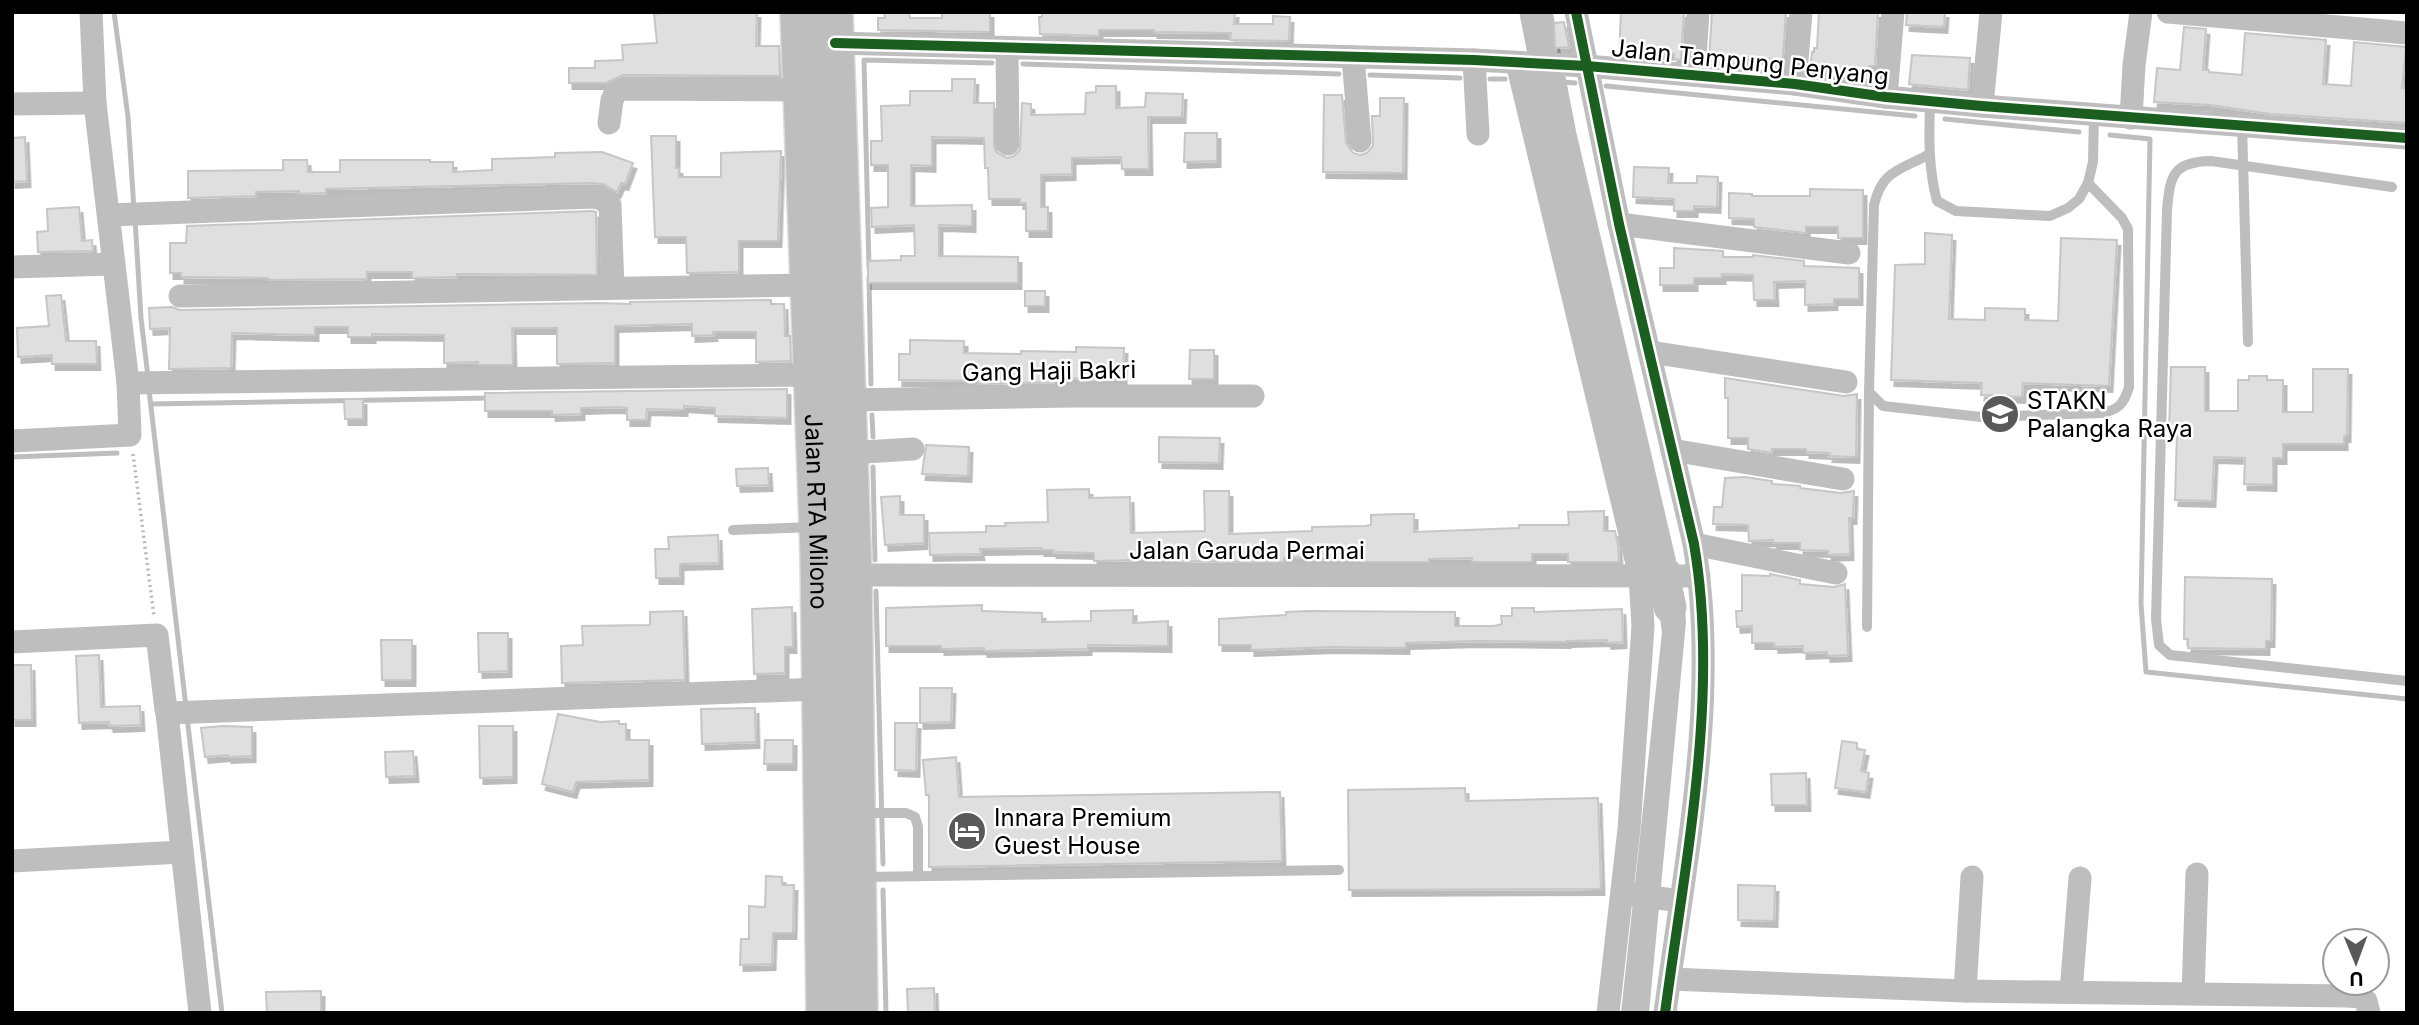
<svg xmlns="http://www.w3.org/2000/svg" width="2419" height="1025" font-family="Inter,sans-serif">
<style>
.water{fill:#bebebe}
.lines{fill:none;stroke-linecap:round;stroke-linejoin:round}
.stream{stroke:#bebebe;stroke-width:5}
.river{stroke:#bebebe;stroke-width:33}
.building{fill:#dfdfdf;stroke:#c6c6c6;stroke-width:2;filter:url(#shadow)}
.trunk-casing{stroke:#dbdbdb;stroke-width:40}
.path{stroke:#b9b9b9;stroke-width:3.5;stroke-dasharray:2 3.5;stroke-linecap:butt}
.service{stroke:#bebebe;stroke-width:10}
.minor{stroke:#bebebe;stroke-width:23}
.trunk{stroke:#bebebe;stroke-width:37}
.cycleway-casing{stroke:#fff;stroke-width:15}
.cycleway{stroke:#1b5e20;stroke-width:10}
.labels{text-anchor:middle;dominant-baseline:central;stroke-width:5;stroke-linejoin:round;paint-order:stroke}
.street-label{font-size:24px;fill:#000;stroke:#fff}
.poi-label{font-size:24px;fill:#000;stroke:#fff;text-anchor:start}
</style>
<defs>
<filter id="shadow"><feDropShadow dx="3.5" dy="6" stdDeviation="0" flood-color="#0004"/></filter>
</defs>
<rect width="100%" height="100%" fill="#fff"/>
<path class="water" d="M1678,562l6,34 2,26 -37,391h-28l41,-381 -10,-66z"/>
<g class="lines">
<g class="stream">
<path d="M114,12l14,105 6,93"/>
<path d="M1023,64l316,10"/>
<path d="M1370,75l90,3"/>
<path d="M1490,79h15"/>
<path d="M1537,80l38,3"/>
<path d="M1606,86l309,30"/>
<path d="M1945,119l134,13"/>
<path d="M2110,135l40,4 -9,465 5,68 261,27"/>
<path d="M135,219l6,99 7,59"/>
<path d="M869,268l-5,-208 128,3"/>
<path d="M869,277l2,107"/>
<path d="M149,390l37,317"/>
<path d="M151,404l339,-6"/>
<path d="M872,415l1,22"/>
<path d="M12,457l105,-4"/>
<path d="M873,467l2,93"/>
<path d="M876,591l7,273"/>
<path d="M187,717l35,296"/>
<path d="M883,890l3,123"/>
</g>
<path class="river" d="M1536,12l24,123 110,472"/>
</g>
<g class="building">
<path d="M669,12h88l-1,34h23l1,30 -157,-1 -17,8h-37v-15h26v-7l28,-1 -1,-15 35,-2 -3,-29z"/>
<path d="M884,12h25l1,6h32v-6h48v20l-112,-2v-12h7z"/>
<path d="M1042,12h193l-1,12h39v-8l17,1 -1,24 -59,-1 1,-7 -77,-1v-2h-55v6l-59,-2 -1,-17h3z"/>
<path d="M1621,12h63l-3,48 -7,-1v-5l-28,-2v4h-7l-20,-1z"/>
<path d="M1712,12h74l-4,57 -9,-1 1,-9 -29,-2v7l-8,1 -28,-4z"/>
<path d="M1819,12h59l-3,54h-6v14l-15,-2 -1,-2h-6v-3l-37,-2 2,-19h2v-4h3z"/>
<path d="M1907,12h38l-1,15 -38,-2z"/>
<path d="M1564,22l5,25 -14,1 -1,-25z"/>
<path d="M2184,27l22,2 -3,41h6v2l33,3 3,-42 81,7 -3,44 28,2 3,-44 52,5 -4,41 5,1v34l-137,-9 -60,-9 -56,-3 3,-34 23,2z"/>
<path d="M1912,55l58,3 -2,32 -59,-6z"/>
<path d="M952,79h23l-1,24h20v42l2,7 11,6 7,-2 6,-6 2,-47 9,1v11l54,-1 1,-21 10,-1v-6h20v22l29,-1 1,-14 37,1 -1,23h-34l1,52h-27l-1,-12 -49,1v16l-31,1v32h7v24h-22v-28h-6v-4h-31l-1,-31h-3l-1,-30 -52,-1v29l-21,-1v41l61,-1v21l-33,-1v31l79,1v26h-150v-22l33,-1v-4h14l-1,-31 -42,2 -1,-19 17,-1v-42h-17v-24h11l-1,-35 29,-1v-14h42z"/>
<path d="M1324,95h18l4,48 7,10 7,2 7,-2 6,-7 -1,-30h8v-18h24l-1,75 -80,-1z"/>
<path d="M1185,133h32v28l-33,1z"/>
<path d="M651,136h25v32h3v9h42v-24l60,-2 -3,90h-39v31l-52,1 -1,-36h-31z"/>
<path d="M25,137l2,44 -15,1v-44z"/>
<path d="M602,152l31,11 -8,21 -4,-1 -4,9 -14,-8 -11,-1 -266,6v4l-27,1v-3l-43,1v4l-68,2v-27l95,-1v-10h24l1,12h32v-12h90v2h23v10l39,-2v-11l63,-2v-4z"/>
<path d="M1634,167l35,1 -1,15h29v-7l21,1 -1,30 -23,-1v5h-20v-12l-41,-2z"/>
<path d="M1810,189l53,1v48h-25v-11h-32v6l-52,-6v-8l-25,-1v-25l23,1v2h58z"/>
<path d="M79,207l3,34 10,-1 1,11 -55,1 -1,-20 11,-1 -1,-22z"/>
<path d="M592,211l4,1 1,63 -140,-1v3l-45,1v-6h-45v7l-98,1 -1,-2 -87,-1v-4h-11v-30h16l1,-17z"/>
<path d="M1925,233l27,2 -3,84 36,1v-12l40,1v11l33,1 3,-83 56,2 -8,146 -86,-3 -1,14 -41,-2 1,-12 -91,-3 4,-115 30,-1z"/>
<path d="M1674,248l49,3v6h30v-2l51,6v5l55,2v31h-25v5l-29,1v-24l-31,1 1,18h-21l-1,-25 -31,-1v4h-28v7h-34v-17h14z"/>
<rect x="1025" y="291" width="20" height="15"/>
<path d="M61,295l5,46h30l1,23h-45v-9l-34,2 -1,-29 32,-2 -3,-30z"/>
<path d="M771,300v4h13l1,32h5l1,25 -35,1v-30h-43l1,3 -22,1v-12l-77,2v37l-58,1v-36h-45l1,37h-35v-3l-34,1v-28l-72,-1v3h-24v-10h-33v8l-83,-2 -1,35 -62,1 1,-41 -20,1 -1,-21 23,-1 8,3 417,-7 33,1v-2z"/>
<path d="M910,340l54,1v12l57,1v-3l55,1v-5l48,1 -1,32 -68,-2v4l-77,2v-3l-79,-1v-26h11z"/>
<path d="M1190,350h24v29h-25z"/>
<path d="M2171,367h34v44h33v-31h11v-4h18v4h16v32h30v-43h35l-1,67h-3v8h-61v14h-10v27l-29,-1 1,-26 -31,-1 -2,44 -37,-1 2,-68h-8z"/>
<path d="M1725,378l119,18 13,-2 -1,63 -27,-1 1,-3 -24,-1v-3h-34v4l-24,-4v-11h-20v-40h-3z"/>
<path d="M787,389v29l-72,-2v-8l-31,-2v4l-37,-1 -1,11h-19v-12l-9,-1 -37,1v6l-29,1v-4h-67v-18z"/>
<path d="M344,399h19v20h-18z"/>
<path d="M1159,437l61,1 -1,25 -60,-1z"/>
<path d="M926,445l43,2 -1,29 -46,-2z"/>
<path d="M768,468l1,17 -32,1 -1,-17z"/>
<path d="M1745,477l27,4v3l28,2v2l41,5 13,-2 -1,27h-4l1,36 -22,1v-4l-28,-1v-7h-27v-3l-24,1 -1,-16 -35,-1 1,-17h8l3,-29z"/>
<path d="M1089,489v9l41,-1 1,36 74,-2 -1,-40h25v43l83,-3v-4l53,-1 6,-1v-10l28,-1h15v18l105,-4v-3h50l-1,-13 36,-1v20h11l3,14 1,17h-51v-8h-36v8h-60v-4l-43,1v3h-66v-2h-31l-19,-1v-2l-29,1v4l-103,-1v-2l-87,2v-8l-41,-1v-2h-12v-2l-61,1 1,5 -51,1 -1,-22 57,-1v-6h20l-1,-3 43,-1 -1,-32z"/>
<path d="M900,496v19h24v28l-39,2 -4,-48z"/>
<path d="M718,535l1,28 -39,1v14h-24l-1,-29h14l-1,-12z"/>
<path d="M1770,574l30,6v4l34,3 11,-3 3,71 -21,1v-4l-24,1v-7l-28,1 -1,-4h-22v-17l-15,1 -1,-16h6v-36l28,1z"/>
<path d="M2185,577l87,2 -1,62h-5v8l-78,-1v-9h-4z"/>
<path d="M982,605v6l60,2v9l49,-1v-10l42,-1v13l35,-2v25l-80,-1v4l-104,2v-3l-43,1v-3h-55v-38z"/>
<path d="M792,607l1,40h-8v26l-31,1 -2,-65z"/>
<path d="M1512,608h22v4l88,-3 1,33 -15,1 -1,-3 -40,1v1l-90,-1 -71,2v5l-75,-1 -80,3v-5h-32v-26l67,-4v-3l23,-1 146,1v14h39l8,-2 -1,-8h11z"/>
<path d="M683,611l2,69 -123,3 -1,-37 22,-1 -1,-19 68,-1v-13z"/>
<path d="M478,633h30v38l-29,1z"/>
<path d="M381,640h31v40h-30z"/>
<path d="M99,655l2,52 39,-1 1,19 -31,1 -1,-4 -30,1 -3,-67z"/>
<path d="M12,665h19l1,55h-20z"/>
<path d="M920,688h32l-1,34 -31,1z"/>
<path d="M755,708l1,34 -54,2 -1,-35z"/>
<path d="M558,714l42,8 19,-1v3h7v16h23v40l-73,2 -3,10 -31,-8z"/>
<path d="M895,723h22l-1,48 -21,-1z"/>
<path d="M222,726l30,1v29l-24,1v-2l-23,2 -4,-29z"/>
<path d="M479,726h34v51l-33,1z"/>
<path d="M765,740h28v24h-29z"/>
<path d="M1842,741l15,2v6l8,1 -4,21 8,2 -3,19 -31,-4z"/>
<path d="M413,751l2,25 -29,1 -1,-25z"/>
<path d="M956,757l3,40 321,-5 2,69 -353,6v-72h-3l-3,-35z"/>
<path d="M1806,773l1,32h-35l-1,-31z"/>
<path d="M1465,788l1,13 132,-3 3,91 -252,1 -1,-100z"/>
<path d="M766,876l16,1v8h12l-1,48h-20l-1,31 -32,1 1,-26h8v-33l16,1z"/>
<path d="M1738,885l37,1 -1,35 -36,-1z"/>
<path d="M934,988l1,25h-27l-1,-24z"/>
<path d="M321,991v22h-54l-1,-21z"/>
</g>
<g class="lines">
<defs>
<g id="trunk">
<path id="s1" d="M799,12l20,542 6,459"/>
<path d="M834,12l19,563 6,438"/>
</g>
</defs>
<use href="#trunk" class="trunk-casing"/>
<path class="path" d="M133,454l21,162"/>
<g class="service">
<path d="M1930,101c-1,35 -2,66 7,100l19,10 94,5 18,-8 11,-9 9,-16 5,-21 1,-47"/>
<path d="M2242,125l6,217"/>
<path d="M1928,155c-29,15 -46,16 -54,50l-5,187 14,14 98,11 121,-4c16,-3 22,-9 27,-26l-1,-158 -6,-11 -34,-35"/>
<path d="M2392,187l-181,-26c-38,1 -41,14 -44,49l-11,409 3,26 11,10 237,26"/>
<path d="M733,530l78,-3"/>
<path d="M1867,627l2,-235"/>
<path d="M863,813h43l9,4 3,10v49"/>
<path d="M862,877l477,-7"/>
</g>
<g class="minor">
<path d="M1576,12l43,212 75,320c26,150 -9,318 -29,469"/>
<path d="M2168,12l239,21"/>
<path d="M835,43l639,17 113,6 208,18 91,13 96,9 425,32"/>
<path d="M1007,48l1,96"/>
<path d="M1353,57l7,84"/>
<path d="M1474,60l4,74"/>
<path d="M1517,63l123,513 3,50 -14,203 -21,184"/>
<path d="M1694,75l4,-63"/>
<path d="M1795,84l6,-72"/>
<path d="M1886,97l7,-85"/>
<path d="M12,104l83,-1"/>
<path d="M1982,106l9,-94"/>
<path d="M2131,118l3,-53 7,-53"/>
<path d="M609,123l3,-23 4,-8 7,-3 178,1"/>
<path d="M109,215l484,-18 7,1 10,7 3,83"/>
<path d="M1619,224l230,29"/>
<path d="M12,267l101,-3"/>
<path d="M180,296l629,-11"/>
<path d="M1650,352l196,30"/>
<path d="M128,383l684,-8"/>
<path d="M847,400l225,-4h181"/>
<path d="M12,441l118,-6 -2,-52 -33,-280 -4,-91"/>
<path d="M1672,450l171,29"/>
<path d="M848,453l65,-4"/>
<path d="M1694,544l142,29"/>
<path d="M853,575l846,1"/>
<path d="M12,642l145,-7 9,75 3,3 651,-24"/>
<path d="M167,713l33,300"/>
<path d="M12,861l170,-9"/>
<path d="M1622,893l58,8"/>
<path d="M1670,979l295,12 383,5 11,1 7,4 3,12"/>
<path d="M1965,991l7,-114"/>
<path d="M2071,992l9,-114"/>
<path d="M2193,994l4,-120"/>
</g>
<use href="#trunk" class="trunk"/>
<defs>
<g id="cycleway">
<path d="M1576,12l43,212 75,320c26,150 -9,318 -29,469"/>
<path d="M835,43l639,17 113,6 208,18 91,13 96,9 425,32"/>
</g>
</defs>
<use href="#cycleway" class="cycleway-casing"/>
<use href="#cycleway" class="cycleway"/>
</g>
<defs>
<symbol id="university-disc" viewBox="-11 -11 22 22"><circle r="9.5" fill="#595959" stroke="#fff"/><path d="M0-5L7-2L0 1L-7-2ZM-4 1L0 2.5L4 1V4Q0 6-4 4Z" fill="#fff"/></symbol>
<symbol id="hotel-disc" viewBox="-11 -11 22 22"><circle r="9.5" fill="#595959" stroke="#fff"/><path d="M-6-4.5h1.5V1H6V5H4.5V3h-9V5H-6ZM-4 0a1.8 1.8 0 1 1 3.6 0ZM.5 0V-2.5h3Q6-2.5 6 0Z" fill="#fff"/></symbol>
</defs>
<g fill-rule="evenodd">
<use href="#university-disc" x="1978" y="392" width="44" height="44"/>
<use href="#hotel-disc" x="945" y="809" width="44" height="44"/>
</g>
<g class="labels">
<g class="street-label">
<text transform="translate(1750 62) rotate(6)">Jalan Tampung Penyang</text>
<text transform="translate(1049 371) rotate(-1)">Gang Haji Bakri</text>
<text stroke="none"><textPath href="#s1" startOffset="500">Jalan RTA Milono</textPath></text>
<text x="1247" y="550">Jalan Garuda Permai</text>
</g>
<g class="poi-label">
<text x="2027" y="400">STAKN<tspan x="2027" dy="28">Palangka Raya</tspan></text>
<text x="994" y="817">Innara Premium<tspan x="994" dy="28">Guest House</tspan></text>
</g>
</g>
<rect width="2419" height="1025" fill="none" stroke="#000000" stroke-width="28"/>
<g transform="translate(2356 962) rotate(179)"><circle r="33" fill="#ffffff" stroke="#999999" stroke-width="2"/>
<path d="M0-5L12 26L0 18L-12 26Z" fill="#595959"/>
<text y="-10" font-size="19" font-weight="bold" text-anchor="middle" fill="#000000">U</text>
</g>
</svg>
